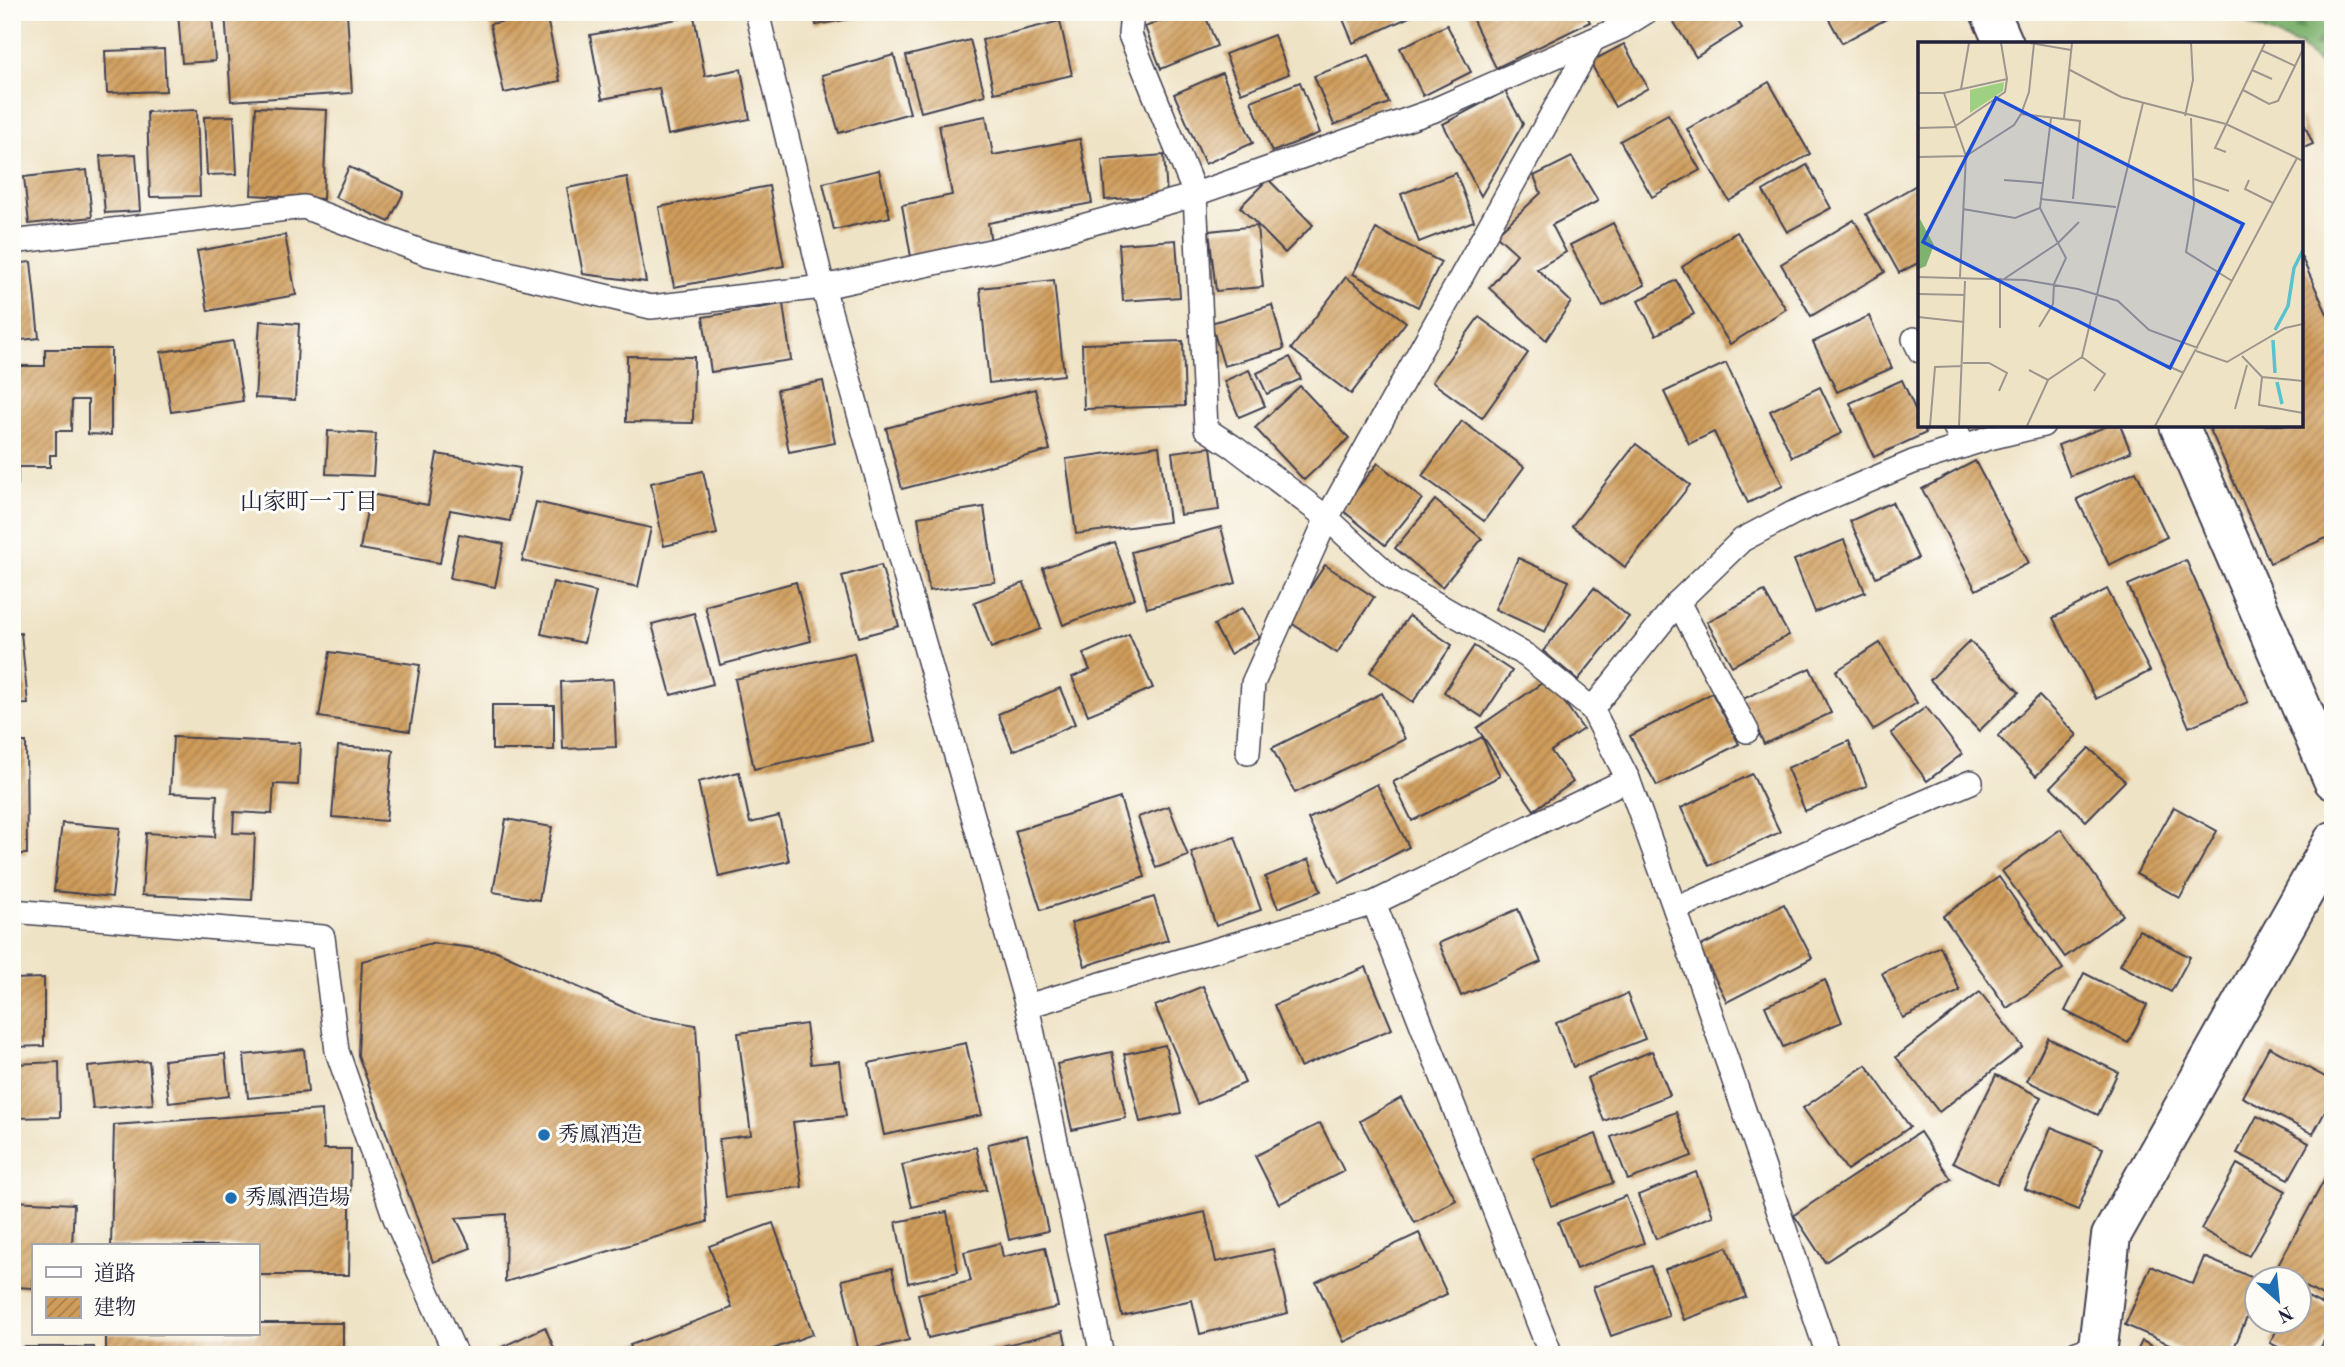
<svg xmlns="http://www.w3.org/2000/svg" width="2345" height="1367" font-family="'Old Standard TT','Noto Serif JP',serif">
<style>
.forest{fill:url(#forest-firs);stroke:#506a54;stroke-width:2}
.building{fill:url(#building-hatch)}
.lines{fill:none;stroke-linecap:round;stroke-linejoin:round}
.service-casing{stroke:#413f50;stroke-width:26}
.minor-casing{stroke:#413f50;stroke-width:42}
.service{stroke:#fff;stroke-width:23}
.minor{stroke:#fff;stroke-width:38}
.poi-dot{fill:#1f6fb2;stroke:#fdfcf7;stroke-width:2.5}
.labels{text-anchor:middle;dominant-baseline:central;stroke-width:6;stroke-linejoin:round;paint-order:stroke}
.poi-label{font-size:21px;fill:#22223b;stroke:#fdfcf7;text-anchor:start}
.neighbourhood-label{font-size:23px;fill:#22223b;stroke:#fdfcf7}
.inset-river{fill:none;stroke:#57c3cf;stroke-width:3.5}
.inset-road{fill:none;stroke:#9d968e;stroke-width:2}
.view{fill:#1d4ed8;fill-opacity:0.15;stroke:#1d4ed8;stroke-width:3.5}
.inset-edge{fill:none;stroke:#22223b;stroke-width:3.5}
</style>
<defs>
<pattern id="forest-firs" width="22" height="20" patternUnits="userSpaceOnUse" patternTransform="scale(1.75)"><rect width="22" height="20" fill="#7eb26e"/><path d="M5 1l3.5 6h-7zM16 11l3.5 6h-7z" fill="#67905c"/></pattern>
<pattern id="building-hatch" width="6" height="6" patternUnits="userSpaceOnUse" patternTransform="scale(1.75)"><rect width="6" height="6" fill="#cf9c5a"/><path d="M-1 1l2-2M0 6l6-6M5 7l2-2" fill="none" stroke="#a87f4c"/></pattern>
</defs>
<rect width="100%" height="100%" fill="#fdfcf7"/>
<filter id="ink" filterUnits="userSpaceOnUse"><feTurbulence type="fractalNoise" baseFrequency=".0143" numOctaves="2"/><feDisplacementMap in="SourceGraphic" scale="14" xChannelSelector="R" yChannelSelector="G"/><feConvolveMatrix kernelMatrix="1 2 1 2 8 2 1 2 1" color-interpolation-filters="sRGB"/></filter>
<filter id="wash" filterUnits="userSpaceOnUse"><feTurbulence type="fractalNoise" baseFrequency=".00686" numOctaves="4" result="noise"/><feDisplacementMap in="SourceGraphic" scale="28" xChannelSelector="R" yChannelSelector="G"/><feGaussianBlur stdDeviation="1.57" result="paint"/><feColorMatrix in="noise" values="0 0 0 0 0 0 0 0 0 0 0 0 0 0 0 0 0 1.4 0 .05"/><feComposite in="paint" operator="in"/></filter>
<g filter="url(#wash)">
<rect width="100%" height="100%" fill="#efe3c6"/>
<path class="forest" d="M2244,12h89v95l-3,-1 -9,-41 -20,-18v-3h-6l-47,-20z"/>
<g id="blocks">
<g class="building">
<path d="M178,12h34l3,49 -33,2z"/>
<path d="M225,12h122l5,81 -121,8z"/>
<path d="M814,12h64v2l-62,11z"/>
<path d="M893,12h37v2l-36,5z"/>
<path d="M1183,12h21l13,34 -56,23 -16,-42z"/>
<path d="M1340,12h73l1,3 -61,28z"/>
<path d="M1469,12h116l5,10 -94,46z"/>
<path d="M1676,12h56l10,16 -46,29 -26,-41z"/>
<path d="M1825,12h62l3,5 -48,26z"/>
<path d="M546,13l14,68 -56,12 -14,-69z"/>
<path d="M694,16l11,60 36,-7 9,50 -82,16 -9,-47 -57,11 -12,-64z"/>
<path d="M1060,21l12,54 -78,18 -12,-53z"/>
<path d="M1447,25l24,47 -48,24 -23,-48z"/>
<path d="M1274,35l15,39 -48,19 -16,-39z"/>
<path d="M970,40l15,55 -64,17 -15,-56z"/>
<path d="M1624,44l24,44 -33,19 -25,-45z"/>
<path d="M164,49l2,42 -59,2 -2,-42z"/>
<path d="M894,55l16,58 -71,20 -17,-58z"/>
<path d="M1369,55l20,48 -55,22 -20,-49z"/>
<path d="M1222,73l31,70 -48,21 -31,-70z"/>
<path d="M1300,82l20,51 -48,19 -21,-51z"/>
<path d="M1769,82l41,72 -81,47 -42,-72z"/>
<path d="M1505,91l18,33 -42,72 -38,-72z"/>
<path d="M256,107l71,3 -4,89 -72,-4z"/>
<path d="M197,110l3,86 -50,1 -3,-85z"/>
<path d="M1668,114l32,56 -48,27 -32,-56z"/>
<path d="M234,116l3,58 -30,1 -3,-58z"/>
<path d="M986,116l7,39 87,-16 12,64 -104,20 3,20 -80,14 -9,-52 50,-10 -13,-70z"/>
<path d="M2301,117l12,27 -12,5z"/>
<path d="M136,154l4,57 -35,2 -5,-57z"/>
<path d="M1164,155l3,40 -62,5 -3,-40z"/>
<path d="M1572,157l26,44 -46,24 14,27 -29,17 34,33 -25,38 -57,-52 28,-34 -21,-19 45,-42 -7,-17z"/>
<path d="M1807,165l24,43 -44,24 -24,-41z"/>
<path d="M12,166h2l7,58 -9,1z"/>
<path d="M349,167l55,25 -15,30 -54,-25z"/>
<path d="M87,170l5,47 -63,7 -5,-47z"/>
<path d="M879,170l11,47 -56,13 -11,-47z"/>
<path d="M1456,173l18,48 -55,21 -18,-48z"/>
<path d="M627,177l19,105 -63,-8 -16,-86z"/>
<path d="M1268,179l45,46 -28,28 -45,-46z"/>
<path d="M1920,183v79l-21,11 -33,-59z"/>
<path d="M769,186l15,80 -110,21 -15,-80z"/>
<path d="M1854,220l31,52 -74,44 -30,-52z"/>
<path d="M1613,223l32,62 -42,22 -33,-62z"/>
<path d="M1257,226l6,61 -47,4 -7,-60z"/>
<path d="M1376,229l65,33 -23,45 -65,-33z"/>
<path d="M1737,232l49,77 -56,35 -48,-77z"/>
<path d="M285,235l11,60 -88,16 -11,-60z"/>
<path d="M1176,240l4,57 -57,4 -4,-57z"/>
<path d="M2301,256l32,71v208l-63,28 -62,-138h93z"/>
<path d="M31,262l8,76 -27,3v-77z"/>
<path d="M1346,277l60,45 -55,72 -60,-45z"/>
<path d="M1054,280l10,95 -75,8 -9,-95z"/>
<path d="M1676,280l18,34 -38,21 -18,-34z"/>
<path d="M783,304l8,56 -80,12 -8,-55z"/>
<path d="M1272,305l12,44 -60,17 -13,-43z"/>
<path d="M1869,316l23,52 -55,24 -24,-50z"/>
<path d="M1479,317l49,36 -46,65 -50,-36z"/>
<path d="M260,321l39,3 -4,76 -40,-2z"/>
<path d="M233,341l10,60 -72,11 -10,-60z"/>
<path d="M1183,341l2,65 -101,3 -2,-65z"/>
<path d="M45,349h66v86l-23,-1v-34h-16l-1,31h-15v24h-6v12h-32v17h-6v-118h33z"/>
<path d="M627,356l67,1 -1,66 -67,-1z"/>
<path d="M1290,357l11,22 -34,15 -10,-21z"/>
<path d="M1726,363l57,123 -35,17 -34,-71 -25,12 -25,-52z"/>
<path d="M1249,370l16,36 -26,11 -15,-36z"/>
<path d="M1902,380l18,40v5h2l4,8 -52,24 -24,-54z"/>
<path d="M823,381l12,62 -46,9 -12,-62z"/>
<path d="M1300,386l49,52 -45,42 -49,-52z"/>
<path d="M1820,387l22,46 -50,24 -22,-46z"/>
<path d="M1035,389l15,61 -148,39 -16,-61z"/>
<path d="M1462,421l62,46 -40,54 -62,-45z"/>
<path d="M2110,425h10l11,27 -61,24 -12,-31z"/>
<path d="M328,431l48,3 -3,42 -47,-2z"/>
<path d="M1636,444l54,41 -65,82 -53,-41z"/>
<path d="M1159,446l10,76 -93,12 -10,-75z"/>
<path d="M1211,447l8,63 -39,5 -8,-63z"/>
<path d="M437,454l83,14 -10,53 -60,-11 -10,53 -80,-14 10,-55 58,11z"/>
<path d="M1975,461l54,102 -53,27 -54,-101z"/>
<path d="M1378,463l44,36 -37,46 -44,-36z"/>
<path d="M703,471l14,63 -53,12 -13,-63z"/>
<path d="M2136,471l31,66 -58,28 -32,-66z"/>
<path d="M1435,500l47,39 -40,48 -47,-39z"/>
<path d="M536,502l115,26 -13,59 -116,-26z"/>
<path d="M1892,502l26,56 -42,19 -26,-56z"/>
<path d="M984,507l11,75 -66,9 -11,-74z"/>
<path d="M1221,527l15,56 -89,25 -16,-56z"/>
<path d="M459,534l45,10 -9,43 -45,-9z"/>
<path d="M1844,540l21,52 -50,20 -21,-52z"/>
<path d="M1114,542l21,56 -72,27 -20,-57z"/>
<path d="M1518,558l51,23 -24,51 -50,-23z"/>
<path d="M2186,560l62,142 -59,25 -61,-142z"/>
<path d="M881,565l18,61 -40,11 -17,-61z"/>
<path d="M1325,565l49,32 -37,56 -49,-32z"/>
<path d="M553,582l43,10 -12,51 -43,-9z"/>
<path d="M796,582l15,59 -91,24 -15,-59z"/>
<path d="M1024,583l17,46 -50,19 -17,-46z"/>
<path d="M1594,588l35,29 -51,63 -35,-29z"/>
<path d="M2107,589l43,82 -54,28 -43,-81z"/>
<path d="M1764,591l25,44 -57,31 -25,-44z"/>
<path d="M1242,608l17,29 -29,17 -16,-29z"/>
<path d="M694,613l19,71 -42,11 -19,-71z"/>
<path d="M1409,616l43,29 -39,57 -43,-30z"/>
<path d="M21,633l7,71 -16,1v-71z"/>
<path d="M1129,634l24,54 -65,27 -16,-38 18,-7 -7,-16z"/>
<path d="M1970,641l49,51 -40,39 -49,-51z"/>
<path d="M1880,643l37,60 -44,27 -37,-59z"/>
<path d="M1474,646l38,25 -30,46 -38,-25z"/>
<path d="M330,652l90,13 -10,66 -91,-14z"/>
<path d="M854,653l19,89 -119,27 -19,-90z"/>
<path d="M1810,668l21,45 -67,31 -21,-45z"/>
<path d="M613,679l3,68 -53,2 -2,-67z"/>
<path d="M1548,679l35,50 -32,22 22,31 -39,28 -57,-82z"/>
<path d="M1060,688l15,36 -62,27 -15,-37z"/>
<path d="M1382,693l23,46 -110,54 -23,-45z"/>
<path d="M1712,693l27,51 -82,42 -27,-50z"/>
<path d="M2039,696l38,39 -41,41 -38,-40z"/>
<rect x="492" y="705" width="62" height="45"/>
<path d="M1926,707l36,47 -35,27 -36,-48z"/>
<path d="M173,737l127,6 -2,42 -24,-1 -2,30 -38,-2 -1,21 22,1 -3,66 -110,-5 4,-62 69,4 2,-42 -47,-2z"/>
<path d="M1482,737l18,39 -88,45 -19,-39z"/>
<path d="M1849,741l18,45 -62,25 -18,-43z"/>
<path d="M12,742h14l1,112h-15z"/>
<path d="M338,746l55,4 -7,71 -54,-4z"/>
<path d="M2089,748l36,33 -39,40 -35,-34z"/>
<path d="M739,772l11,51 29,-7 10,45 -70,16 -21,-95z"/>
<path d="M1752,774l28,58 -71,34 -28,-58z"/>
<path d="M1377,784l32,63 -69,36 -32,-64z"/>
<path d="M1120,798l25,79 -104,33 -26,-79z"/>
<path d="M1169,806l19,50 -32,12 -18,-51z"/>
<path d="M2174,807l43,24 -37,67 -44,-24z"/>
<path d="M506,819l46,8 -13,73 -46,-8z"/>
<path d="M62,823l58,5 -8,69 -58,-6z"/>
<path d="M2061,829l62,86 -58,42 -63,-86z"/>
<path d="M1235,837l26,73 -45,16 -25,-74z"/>
<path d="M1309,859l12,32 -43,17 -13,-31z"/>
<path d="M1999,877l64,92 -56,39 -64,-92z"/>
<path d="M1154,897l14,43 -83,26 -14,-43z"/>
<path d="M1784,904l28,54 -85,44 -28,-55z"/>
<path d="M1518,909l23,53 -80,34 -22,-53z"/>
<path d="M2139,930l51,27 -19,35 -51,-27z"/>
<path d="M432,943l65,8 146,65 53,9 11,197 -202,60 1,-68 -50,4 15,30 -38,14 -75,-207 4,-94z"/>
<path d="M1940,946l20,45 -57,27 -21,-45z"/>
<path d="M1366,967l26,62 -92,38 -26,-62z"/>
<path d="M2084,973l63,32 -19,38 -63,-32z"/>
<path d="M44,978v68l-32,1v-68z"/>
<path d="M1825,980l17,42 -59,25 -18,-41z"/>
<path d="M1203,986l42,97 -48,21 -42,-98z"/>
<path d="M1980,992l43,55 -84,65 -43,-55z"/>
<path d="M1627,994l18,45 -72,28 -17,-44z"/>
<path d="M806,1024l5,40 28,-3 7,55 -53,6 9,65 -76,10 -7,-58 32,-4 -13,-102z"/>
<path d="M2048,1038l70,34 -20,43 -71,-34z"/>
<path d="M966,1043l16,72 -98,20 -15,-72z"/>
<path d="M1165,1045l16,68 -41,9 -16,-68z"/>
<path d="M2269,1047l64,34v16l-20,37 -71,-37z"/>
<path d="M304,1049l4,43 -60,6 -4,-43z"/>
<path d="M1652,1051l18,44 -66,26 -17,-43z"/>
<path d="M1112,1052l14,66 -54,12 -15,-66z"/>
<path d="M225,1054l4,42 -60,7 -5,-43z"/>
<path d="M149,1061l4,43 -60,5 -5,-42z"/>
<path d="M59,1062l1,55 -48,1v-54z"/>
<path d="M1866,1065l44,62 -63,43 -44,-62z"/>
<path d="M1996,1075l45,22 -44,87 -44,-22z"/>
<path d="M1401,1098l55,102 -41,23 -55,-102z"/>
<path d="M322,1110l2,39h27l-2,126h-92v-29h-146l3,-121z"/>
<path d="M1676,1112l16,44 -64,24 -17,-43z"/>
<path d="M2257,1116l52,27 -20,36 -52,-26z"/>
<path d="M1320,1123l24,48 -65,33 -24,-48z"/>
<path d="M2051,1127l52,21 -25,62 -53,-21z"/>
<path d="M1920,1132l31,47 -126,83 -31,-47z"/>
<path d="M1596,1134l17,49 -62,23 -18,-49z"/>
<path d="M1027,1135l21,96 -39,9 -21,-96z"/>
<path d="M976,1147l10,43 -74,17 -10,-42z"/>
<path d="M2237,1164l49,27 -37,65 -48,-27z"/>
<path d="M2333,1164v122l-7,12 -26,-14v-4h-9l-16,-9z"/>
<path d="M1696,1172l17,44 -57,23 -18,-44z"/>
<path d="M1626,1196l18,47 -68,26 -18,-47z"/>
<path d="M12,1201l62,3 -2,42h-39v42l-21,-1z"/>
<path d="M947,1212l11,60 -50,11 -12,-61z"/>
<path d="M1205,1212l11,50 57,-13 15,64 -88,21 -8,-34 -70,16 -18,-81z"/>
<path d="M773,1223l40,111 -56,21h-123l-4,-10 102,-37 -23,-62z"/>
<path d="M1419,1233l28,61 -103,48 -28,-60z"/>
<path d="M1000,1243l3,14 42,-10 13,60 -130,31 -10,-44 53,-13 -7,-29z"/>
<path d="M1727,1247l19,50 -62,23 -19,-51z"/>
<path d="M2204,1257l54,23v11l-27,64h-36l-70,-30 26,-59 42,18z"/>
<path d="M1651,1266l18,50 -58,20 -18,-49z"/>
<path d="M892,1268l17,72 -50,12 -17,-72z"/>
<path d="M2300,1293l33,17v13l-16,32h-23l-24,-12 11,-21h19z"/>
<path d="M257,1323h86v32h-237v-21h151z"/>
<path d="M545,1327l12,28h-67l-1,-2z"/>
<path d="M1063,1331l6,24h-100v-1z"/>
<path d="M2142,1341l27,14h-34z"/>
<rect x="23" y="1347" width="71" height="8"/>
</g>
</g>
</g>
<g filter="url(#ink)">
<use href="#blocks" fill-opacity="0" stroke="#413f50" stroke-width="2"/>
<g class="lines">
<defs>
<g id="service">
<path d="M757,12l66,275 204,719 75,349"/>
<path d="M1132,12l-2,23 65,159 11,235 29,19 92,70 -74,165 -5,70"/>
<path d="M1593,40l-266,478 66,61 134,77 65,53 36,70 47,130 153,446"/>
<path d="M12,242l292,-35 124,47 223,53 172,-20 172,-37 189,-52 248,-87 190,-84 24,-15"/>
<path d="M1914,339l6,12"/>
<path d="M1954,425l10,21"/>
<path d="M1678,602l69,129"/>
<path d="M1592,709l86,-107 64,-62 51,-27 120,-51 76,-24 54,-13"/>
<path d="M1374,903l177,452"/>
<path d="M1675,909l296,-127"/>
<path d="M12,911l311,26 14,114 58,167 61,137"/>
<path d="M1027,1006l347,-103 254,-124"/>
<path d="M2071,1355l25,-9"/>
</g>
<g id="minor">
<path d="M1990,12l14,32"/>
<path d="M2179,425l154,355"/>
<path d="M2097,1355l14,-119 222,-395"/>
</g>
</defs>
<use href="#service" class="service-casing"/>
<use href="#minor" class="minor-casing"/>
<use href="#service" class="service"/>
<use href="#minor" class="minor"/>
</g>
</g>
<g class="poi-dot">
<circle cx="544" cy="1135" r="7"/>
<circle cx="231" cy="1198" r="7"/>
</g>
<g class="labels">
<g class="poi-label">
<text x="558" y="1135">秀鳳酒造</text>
<text x="245" y="1198">秀鳳酒造場</text>
</g>
<g class="neighbourhood-label">
<text x="309" y="502">山家町一丁目</text>
</g>
</g>
<g transform="translate(1918 42)">
<rect width="385" height="385" fill="#efe3c6"/>
<path d="M86,40l-1,9 -33,22v-23z" fill="#9dd080"/>
<path d="M2,177l14,26 -8,21 -7,3z" fill="#7eb26e"/>
<path class="inset-river" d="M357,288l13,-24 6,-38 9,-18M355,298l2,33M359,340l5,22"/>
<path class="inset-road" d="M83,1l6,36M112,1l41,7M343,8l34,16 8,-17M152,28l51,27 105,27 71,34M334,28l20,9M43,47l8,-46M325,48l26,14 9,-3 17,-35M0,51h26l63,-14 -2,13 -51,35 -36,1M103,72l59,7 -7,78M267,74l8,-36 -2,-37M146,76l8,-75M273,76l3,86 -8,48 46,29M308,110l-11,-4 50,-105M0,115l48,-1 -22,-63M276,137l35,12M86,138l38,3M331,138l-4,9 28,14M122,157l76,8M45,167l52,9 25,-10M0,235l107,3 53,9 40,12 31,29 49,18M42,235l6,-121 48,-31 7,-11 8,-22 5,-49M86,237l54,-36 -18,-35 11,-90M0,252l47,1M0,275l46,5M121,285l14,-23 1,-20 12,-26 -8,-15 21,-21M82,286v-50M278,309l31,11 58,-34 18,-4M324,314l20,21 41,4M164,315l23,17 -11,17M229,315l37,16M45,321h26l18,10 -8,18M111,328l19,10M344,335l-3,28 44,8M317,367l12,-44M12,384l5,-59 27,-1M41,384l6,-145M109,384l21,-46 34,-23 61,-254M237,384l142,-268 6,3"/>
<path class="view" d="M78,56l247,126 -73,144 -247,-126z"/>
<rect width="385" height="385" class="inset-edge"/>
</g>
<rect width="2345" height="1367" fill="none" stroke="#fdfcf7" stroke-width="42"/>
<rect x="32" y="1244" width="228" height="91" fill="#fdfcf7" stroke="#a5a5ac" stroke-width="2"/>
<rect x="46" y="1267" width="35" height="10" fill="#ffffff" stroke="#a5a5ac" stroke-width="2"/>
<text x="94" y="1280" font-size="21" fill="#22223b">道路</text>
<rect x="46" y="1297" width="35" height="21" fill="url(#building-hatch)" stroke="#a5a5ac" stroke-width="2"/>
<text x="94" y="1314" font-size="21" fill="#22223b">建物</text>
<g transform="translate(2278 1300) rotate(153)"><circle r="33" fill="#fdfcf7" stroke="#a5a5ac" stroke-width="2"/>
<path d="M0-5L12 26L0 18L-12 26Z" fill="#1f6fb2"/>
<text y="-10" font-size="19" font-weight="bold" text-anchor="middle" fill="#22223b">N</text>
</g>
</svg>
